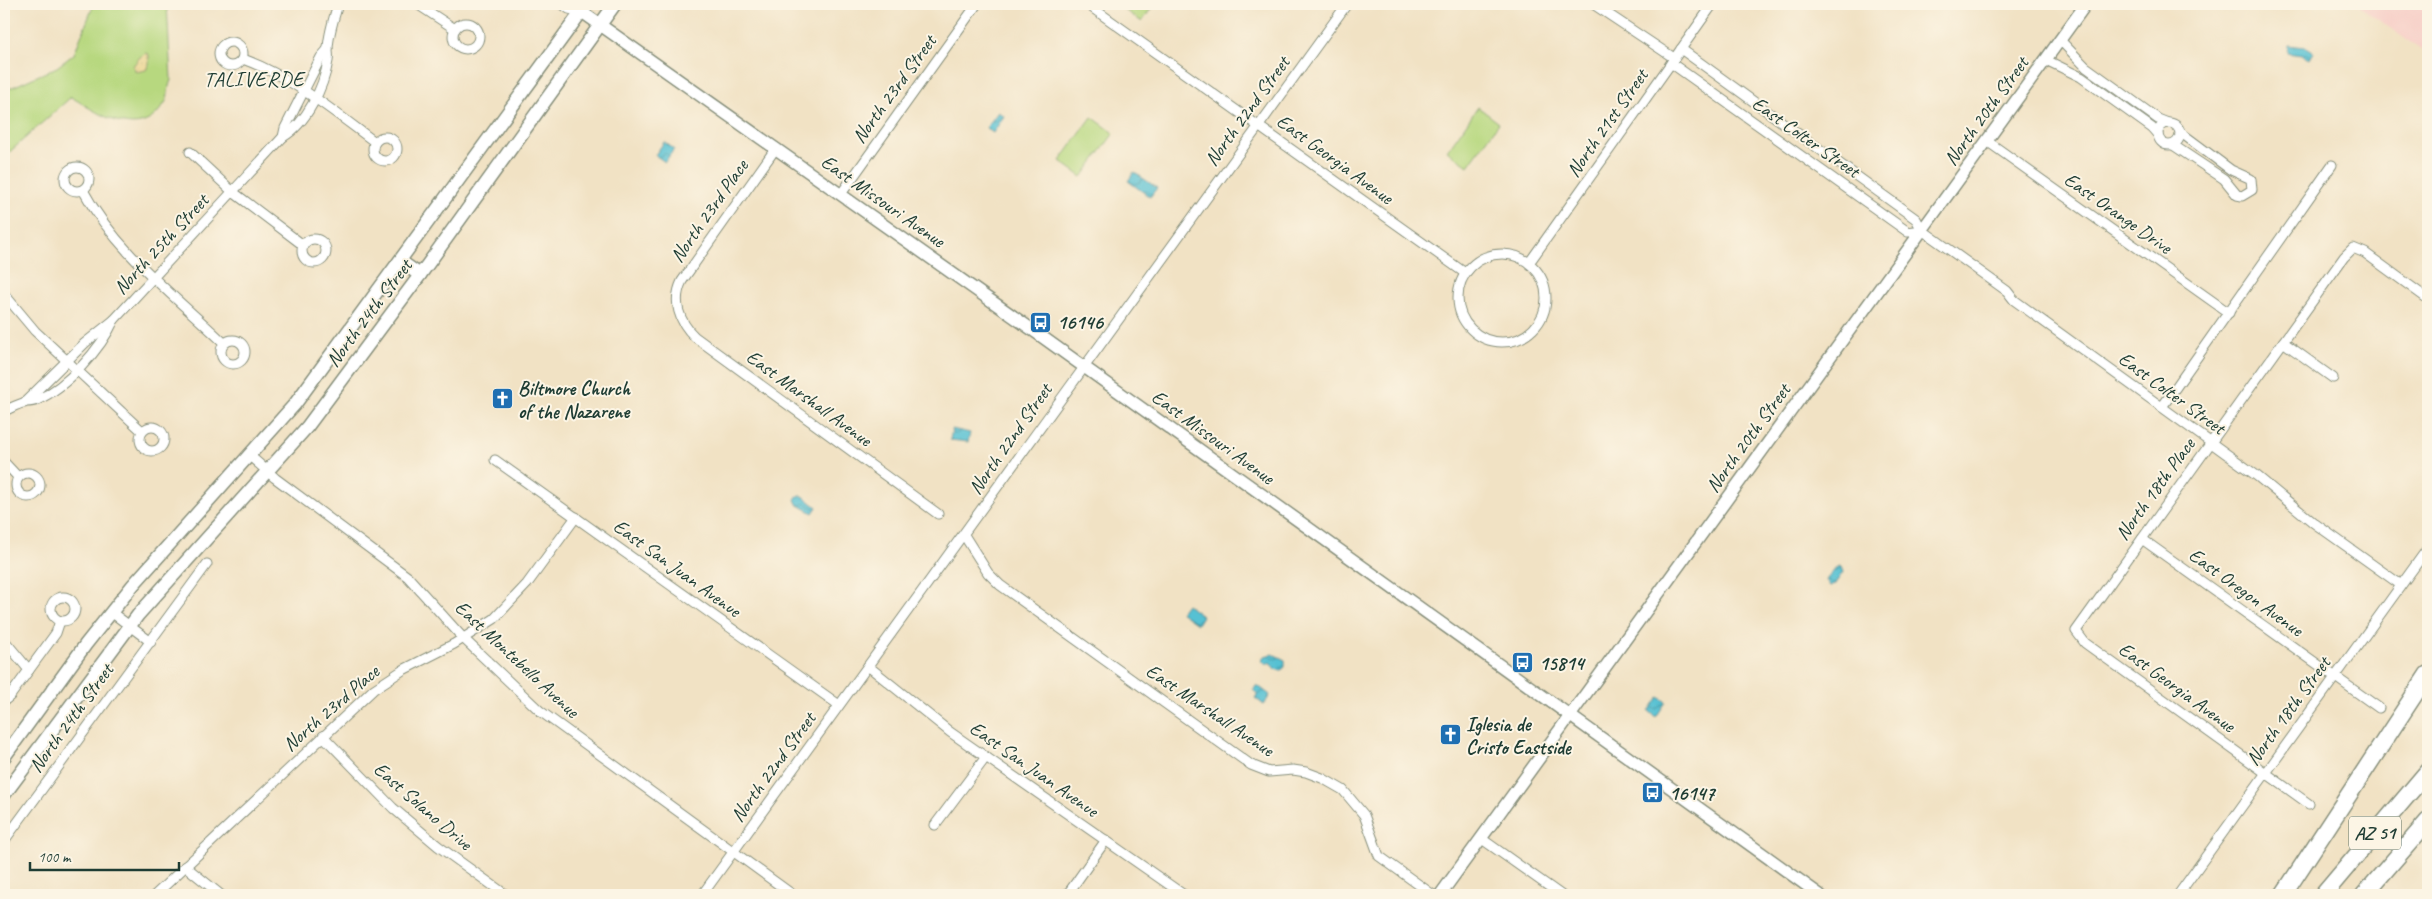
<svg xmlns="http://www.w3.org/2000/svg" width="2432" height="899" font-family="Caveat,sans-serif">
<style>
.built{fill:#f7d1c9}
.grass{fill:#b7d87f;stroke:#6b8a5a}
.sand{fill:url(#sand-dots);stroke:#868c69}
.water{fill:url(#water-waves);stroke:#3b7f84}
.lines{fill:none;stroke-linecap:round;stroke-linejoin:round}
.minor-casing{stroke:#88907c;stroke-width:11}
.tertiary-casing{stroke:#88907c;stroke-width:14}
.secondary-casing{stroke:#88907c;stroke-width:15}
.motorway-casing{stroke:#88907c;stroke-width:19}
.minor{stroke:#fff;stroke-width:9}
.tertiary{stroke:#fff;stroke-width:11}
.secondary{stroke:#fff;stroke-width:12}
.motorway{stroke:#fff;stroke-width:16}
.labels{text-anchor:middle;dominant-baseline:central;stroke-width:4;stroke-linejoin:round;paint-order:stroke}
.shield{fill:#fcf5e5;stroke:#617469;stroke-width:1}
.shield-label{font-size:19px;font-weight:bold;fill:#1f3d34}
.street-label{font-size:20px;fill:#1f3d34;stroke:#fcf5e5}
.poi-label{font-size:20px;font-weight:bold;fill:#1f3d34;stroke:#fcf5e5;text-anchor:start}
.neighbourhood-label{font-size:21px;letter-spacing:1px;fill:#1f3d34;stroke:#fcf5e5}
</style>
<defs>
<pattern id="sand-dots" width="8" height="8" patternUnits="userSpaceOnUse" patternTransform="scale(1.25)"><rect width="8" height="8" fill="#eeda9e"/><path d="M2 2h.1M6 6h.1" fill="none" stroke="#ccbc89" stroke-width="1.8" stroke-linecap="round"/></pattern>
<pattern id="water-waves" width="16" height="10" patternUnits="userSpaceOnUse" patternTransform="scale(1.25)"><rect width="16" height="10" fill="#57c1d3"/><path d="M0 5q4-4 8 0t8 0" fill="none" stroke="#479eac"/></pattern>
</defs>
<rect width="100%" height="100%" fill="#fcf5e5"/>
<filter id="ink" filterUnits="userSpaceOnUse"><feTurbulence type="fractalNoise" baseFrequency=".02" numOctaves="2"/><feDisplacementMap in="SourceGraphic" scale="10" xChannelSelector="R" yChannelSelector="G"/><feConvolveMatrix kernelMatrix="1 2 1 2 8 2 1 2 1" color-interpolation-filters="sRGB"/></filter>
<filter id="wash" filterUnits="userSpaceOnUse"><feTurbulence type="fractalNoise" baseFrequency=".0096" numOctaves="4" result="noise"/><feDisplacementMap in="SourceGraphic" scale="20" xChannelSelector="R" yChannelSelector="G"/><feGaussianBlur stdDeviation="1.12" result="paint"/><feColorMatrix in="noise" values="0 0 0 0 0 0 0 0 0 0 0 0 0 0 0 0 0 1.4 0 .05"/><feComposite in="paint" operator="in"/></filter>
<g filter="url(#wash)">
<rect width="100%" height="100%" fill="#f1e2c4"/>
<path class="built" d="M2356,4h72v42l-4,6z"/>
<g class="grass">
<path d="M94,4h73l4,76c-3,6 -2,12 -4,18 -1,5 -5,9 -8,13 -24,30 -64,0 -88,-14l-67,60v-66l53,-24 17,-13z"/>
<path d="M1121,4h33l-12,18 -23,-16z"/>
<path d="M1478,107l21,16 -31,43 -21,-15z"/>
<path d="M1092,117l22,16 -32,44 -22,-16z"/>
</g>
<path class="sand" d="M146,53l3,2v9l-3,6 -10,2 -3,-6 7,-9z"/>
<g class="water">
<path d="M2288,45l17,2 8,5 -4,7 -7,-4 -15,-2z"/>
<path d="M998,112l6,4 -11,17 -7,-5z"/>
<path d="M664,142l10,7 -9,13 -10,-7z"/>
<path d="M1134,172l23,16 -7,9 -22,-16z"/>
<path d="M952,429l18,4 -2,9 -18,-2z"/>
<path d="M798,496h5l14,11 -4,6 -16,-9 -2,-5z"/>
<path d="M1838,566l3,1 2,5 -8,12 -5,2 -4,-6z"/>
<path d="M1186,604l16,12 -5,8 -17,-12z"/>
<path d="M1273,654l12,6v7l-4,4 -6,-2 -5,-7 -4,3 -4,-4 2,-5z"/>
<path d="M1257,685l13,10 -6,10 -9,-7 3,-4 -5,-4z"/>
<path d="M1659,697l7,5 -10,15 -7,-6z"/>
</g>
</g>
<g filter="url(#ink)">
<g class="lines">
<defs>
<g id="minor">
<path d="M417,4l38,25"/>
<path d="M562,4l7,5 13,3"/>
<path d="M1087,4l378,269"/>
<path d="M1593,4l81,54"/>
<circle cx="466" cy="36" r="13"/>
<path d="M2060,40l26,27 72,52 10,4"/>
<circle cx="231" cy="54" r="12"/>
<path d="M1681,49l235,170 6,11 85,61 7,9 243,176 57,47 87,62"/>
<path d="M243,59c49,18 90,52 132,83"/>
<path d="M2046,60l35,17 71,51 6,7"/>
<path d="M1671,63l237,169 14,-2"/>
<circle cx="2169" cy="134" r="11"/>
<circle cx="385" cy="149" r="12"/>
<path d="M283,137l2,-9 36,-71 7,-8"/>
<path d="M1987,141l242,172"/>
<path d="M2173,145l51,34 13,16 5,1 10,-6 -1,-11 -20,-9 -51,-38"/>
<path d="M776,148l-94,133c-10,20 -3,41 13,56l243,177"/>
<path d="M190,152l43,40 70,53"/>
<circle cx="77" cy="179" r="12"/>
<path d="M83,190c33,62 91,105 141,153"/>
<path d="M841,194l136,-190"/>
<circle cx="314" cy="251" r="12"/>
<circle cx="1502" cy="298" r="44"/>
<path d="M1529,263l184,-259"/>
<path d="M4,294l31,37 107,100"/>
<circle cx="233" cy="352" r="12"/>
<path d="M2283,342l50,36"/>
<path d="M24,403l61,-60 29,-23 169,-183c23,-13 41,-50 45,-76 1,-4 0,-8 0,-11 0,-15 6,-32 10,-46"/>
<path d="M2162,407l170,-242"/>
<path d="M4,411c7,-3 14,-7 22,-9 3,0 7,0 11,-2 30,-13 64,-51 77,-80"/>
<circle cx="152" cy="439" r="12"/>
<path d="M250,456l25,22 133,99 55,61 77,73 253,184"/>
<path d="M495,460l344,245"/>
<path d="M4,462l14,15"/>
<circle cx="28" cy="485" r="12"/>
<path d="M964,535l24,38 12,12 251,180 18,7 24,-2 13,2 16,6 21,12 21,25 15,41 54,39"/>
<path d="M2142,539l237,169"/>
<circle cx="63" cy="609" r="12"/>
<path d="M111,612l40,30"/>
<path d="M4,640l25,30"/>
<path d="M868,666l82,66 234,163"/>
<path d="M4,701l6,-5 46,-63 4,-12"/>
<path d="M323,736l70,72 45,38 68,49"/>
<path d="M2309,804l-224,-161 -9,-12 268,-374 9,-9 12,5 63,46"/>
<path d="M935,825l51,-68"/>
<path d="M1482,839l79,56"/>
<path d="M4,841l203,-277"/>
<path d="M185,866l36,29"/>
<path d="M155,895l219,-206 29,-19 51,-26 40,-25 33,-35 49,-67"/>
<path d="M702,895l645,-891"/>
<path d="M1067,895l39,-55"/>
<path d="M2178,895l250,-347"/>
</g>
<g id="tertiary">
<path d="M582,12l452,319 786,564"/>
<path d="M1440,895l646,-891"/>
</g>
<g id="secondary">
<path d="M400,261l20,14"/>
<path d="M4,757l82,-113 47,-59 162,-181 292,-400"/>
<path d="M4,795l134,-180 169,-188 113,-152 195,-271"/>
</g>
<g id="motorway">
<path d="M2283,895l145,-221"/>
<path d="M2323,895l105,-124"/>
<path d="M2364,895l64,-74"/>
</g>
</defs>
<use href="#minor" class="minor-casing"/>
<use href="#tertiary" class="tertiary-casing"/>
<use href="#secondary" class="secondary-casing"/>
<use href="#motorway" class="motorway-casing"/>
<use href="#minor" class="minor"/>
<use href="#tertiary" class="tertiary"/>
<use href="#secondary" class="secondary"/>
<use href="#motorway" class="motorway"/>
</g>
</g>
<defs>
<symbol id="bus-square" viewBox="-11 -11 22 22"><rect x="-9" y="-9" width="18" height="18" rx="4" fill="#1f6fb2" stroke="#fcf5e5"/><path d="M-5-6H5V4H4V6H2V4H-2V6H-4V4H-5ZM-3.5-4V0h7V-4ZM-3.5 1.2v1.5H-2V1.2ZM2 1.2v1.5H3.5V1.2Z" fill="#fff"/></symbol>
<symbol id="church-square" viewBox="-11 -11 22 22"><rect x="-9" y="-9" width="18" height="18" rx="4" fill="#1f6fb2" stroke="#fcf5e5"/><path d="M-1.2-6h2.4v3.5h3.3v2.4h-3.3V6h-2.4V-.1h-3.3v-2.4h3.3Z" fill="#fff"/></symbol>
</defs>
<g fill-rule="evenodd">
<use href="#bus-square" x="1028" y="310" width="25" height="25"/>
<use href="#church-square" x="490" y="386" width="25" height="25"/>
<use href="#bus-square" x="1510" y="650" width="25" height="25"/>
<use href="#church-square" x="1438" y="722" width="25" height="25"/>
<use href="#bus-square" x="1640" y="780" width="25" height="25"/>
</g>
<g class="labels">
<rect class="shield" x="2349" y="816.5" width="52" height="33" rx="4"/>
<g class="shield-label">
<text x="2375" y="833">AZ 51</text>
</g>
<g class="street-label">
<text transform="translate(894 89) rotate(-54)">North 23rd Street</text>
<text transform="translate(1247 111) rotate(-54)">North 22nd Street</text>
<text transform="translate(1986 111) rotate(-54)">North 20th Street</text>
<text transform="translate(1607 123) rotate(-55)">North 21st Street</text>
<text transform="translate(1806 137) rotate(35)">East Colter Street</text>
<text transform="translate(1335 159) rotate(36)">East Georgia Avenue</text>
<text transform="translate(883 201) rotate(35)">East Missouri Avenue</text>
<text transform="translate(709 211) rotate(-55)">North 23rd Place</text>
<text transform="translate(2118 213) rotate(35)">East Orange Drive</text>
<text transform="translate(161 244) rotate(-47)">North 25th Street</text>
<text transform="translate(369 313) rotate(-53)">North 24th Street</text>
<text transform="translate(2172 393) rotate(36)">East Colter Street</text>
<text transform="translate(809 398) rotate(36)">East Marshall Avenue</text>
<text transform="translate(1213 437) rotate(36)">East Missouri Avenue</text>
<text transform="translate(1748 438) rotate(-54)">North 20th Street</text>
<text transform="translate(1010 439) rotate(-55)">North 22nd Street</text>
<text transform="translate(2155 489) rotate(-54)">North 18th Place</text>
<text transform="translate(677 568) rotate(36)">East San Juan Avenue</text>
<text transform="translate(2246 592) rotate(36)">East Oregon Avenue</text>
<text transform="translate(517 659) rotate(43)">East Montebello Avenue</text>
<text transform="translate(2177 687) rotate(36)">East Georgia Avenue</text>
<text transform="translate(331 708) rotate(-41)">North 23rd Place</text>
<text transform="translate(1210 710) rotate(34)">East Marshall Avenue</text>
<text transform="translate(2288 711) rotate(-54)">North 18th Street</text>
<text transform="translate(71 718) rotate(-54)">North 24th Street</text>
<text transform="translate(773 767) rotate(-54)">North 22nd Street</text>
<text transform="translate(1034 769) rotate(35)">East San Juan Avenue</text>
<text transform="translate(423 806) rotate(41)">East Solano Drive</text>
</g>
<g class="poi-label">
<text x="1057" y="322">16146</text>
<text x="518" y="388">Biltmore Church<tspan x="518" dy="23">of the Nazarene</tspan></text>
<text x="1539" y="663">15814</text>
<text x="1466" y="724">Iglesia de<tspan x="1466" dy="23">Cristo Eastside</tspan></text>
<text x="1669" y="793">16147</text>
</g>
<g class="neighbourhood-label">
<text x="254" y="79">TALIVERDE</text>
</g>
</g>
<rect width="2432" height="899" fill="none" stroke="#fcf5e5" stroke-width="20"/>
<path d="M30 862v8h149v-8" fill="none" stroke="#1f3d34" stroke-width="2.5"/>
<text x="38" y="862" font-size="15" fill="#1f3d34" stroke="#fcf5e5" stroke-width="4" paint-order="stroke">100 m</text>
</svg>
